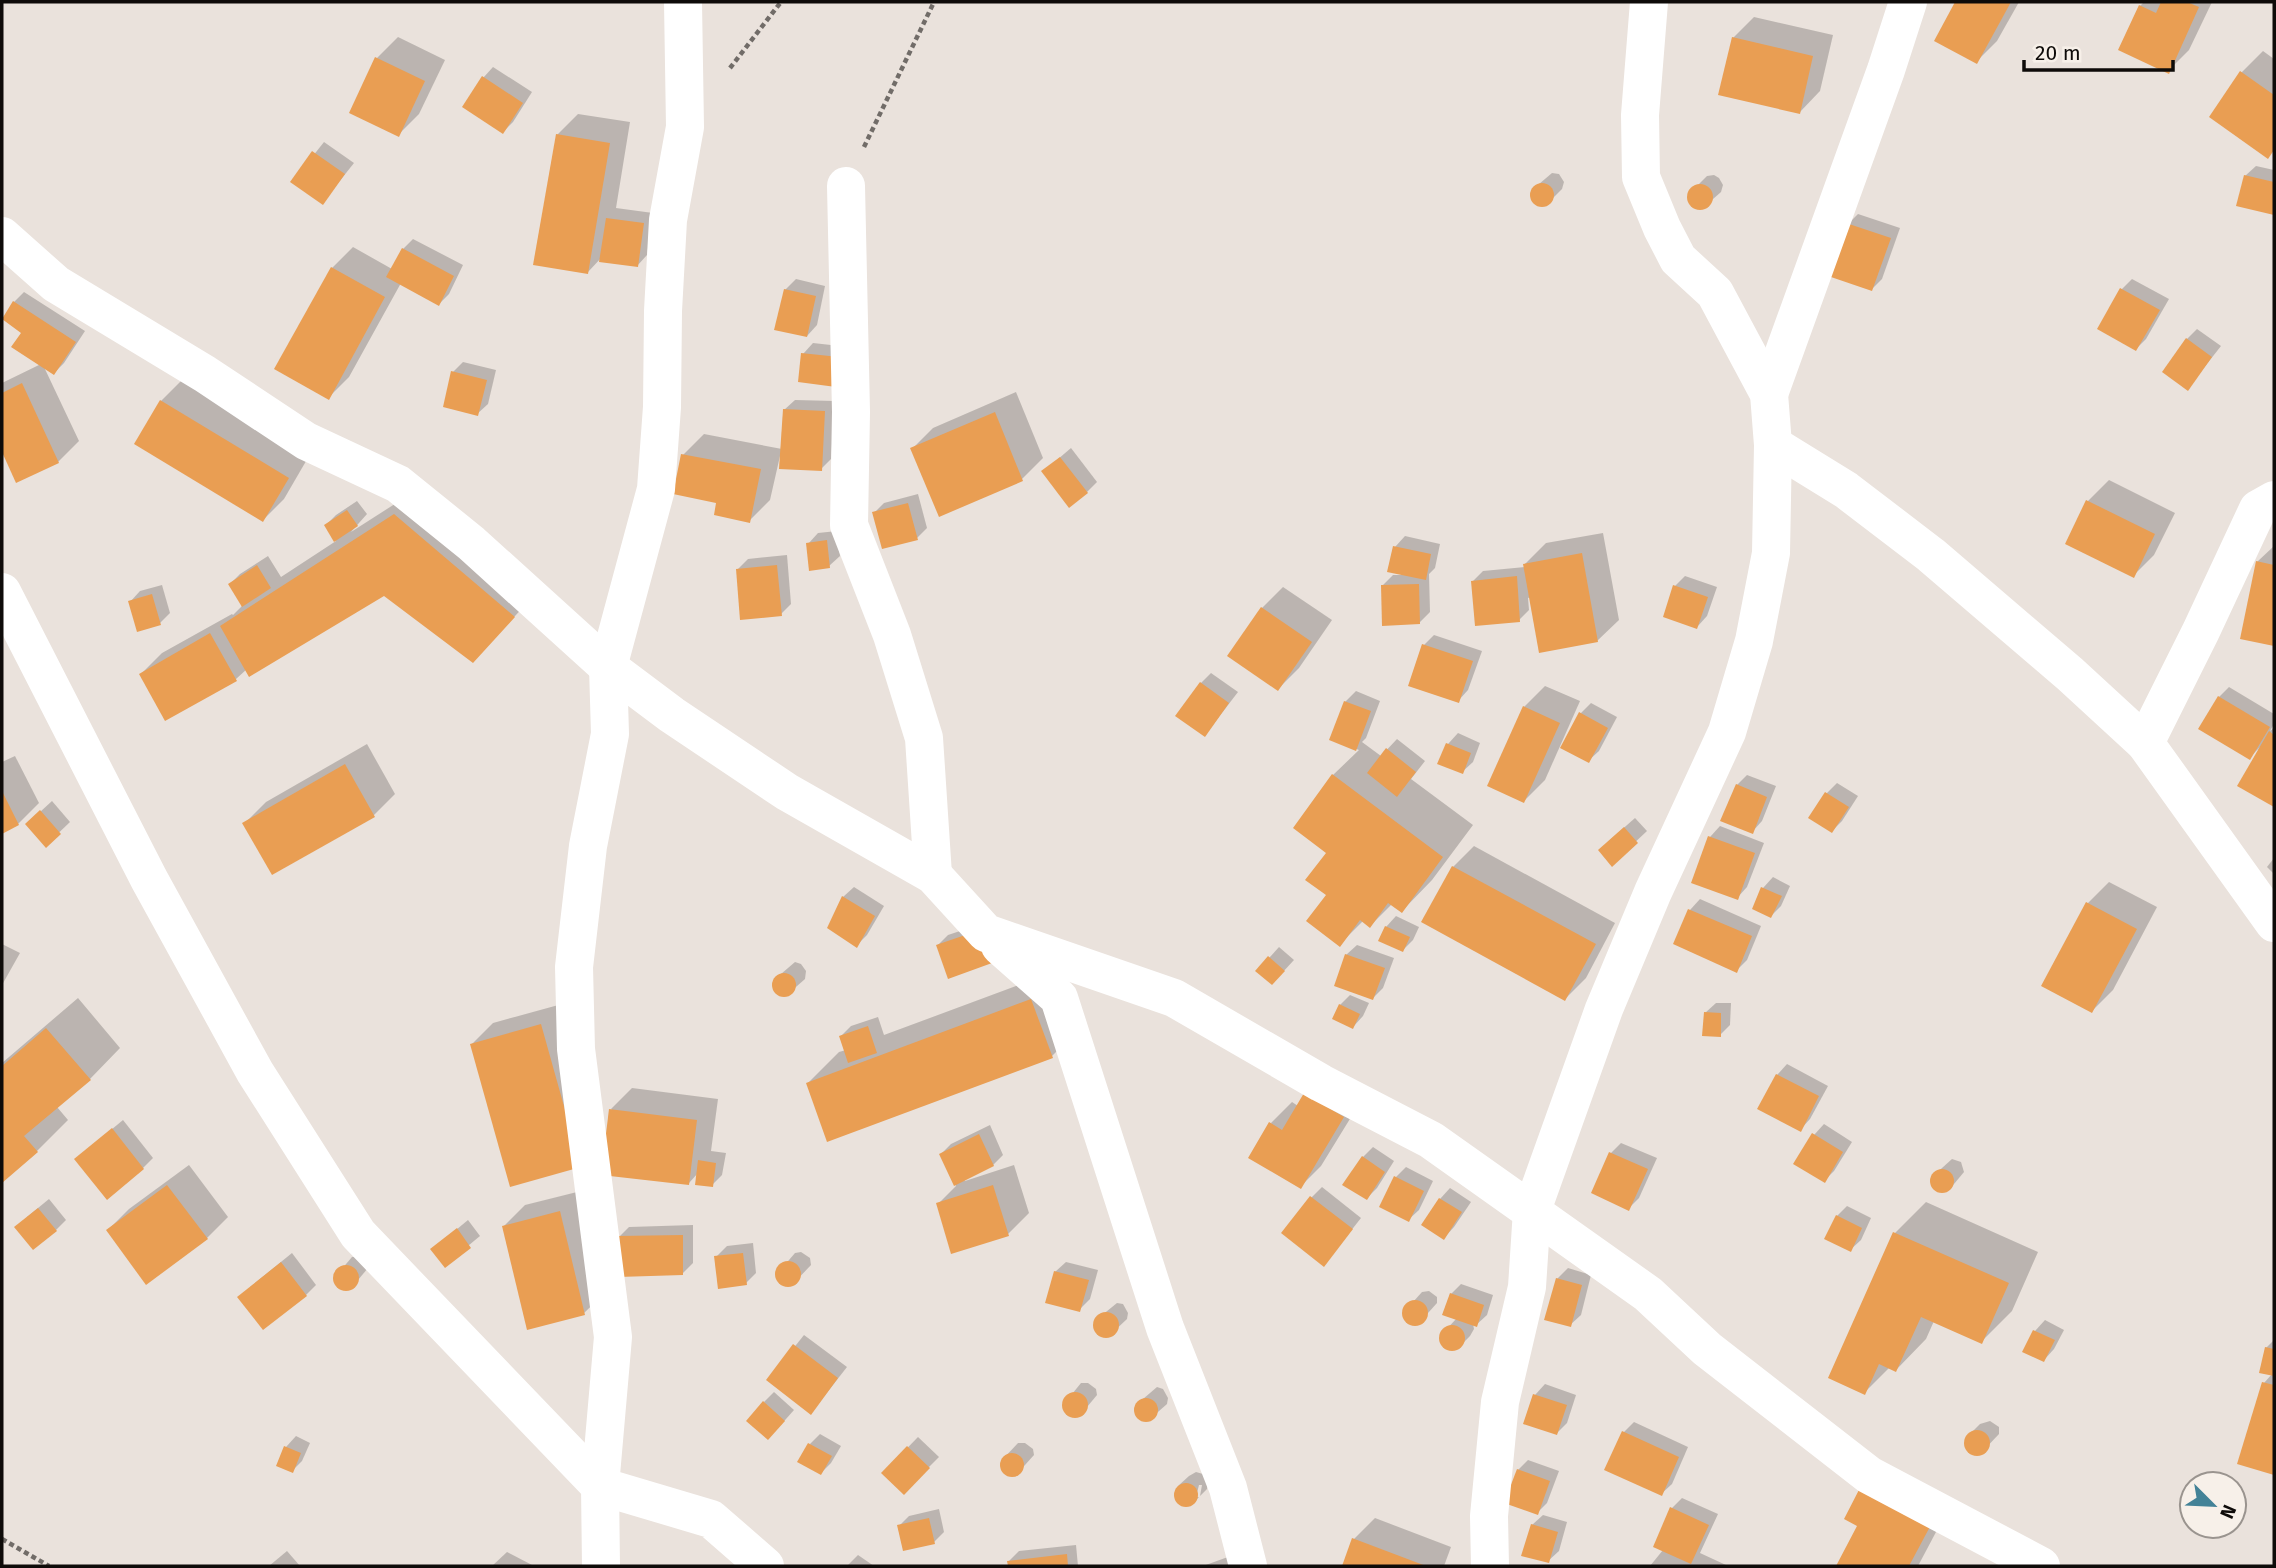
<svg xmlns="http://www.w3.org/2000/svg" width="2276" height="1568" font-family="'Fira Sans',sans-serif">
<style>
.shadow{fill:#0003}
.building{fill:#e99e53}
.lines{fill:none;stroke-linecap:round;stroke-linejoin:round}
.path{stroke:#716c68;stroke-width:4.5;stroke-dasharray:5 3.5;stroke-linecap:butt}
.minor{stroke:#fff;stroke-width:38}
.major{stroke:#fff;stroke-width:38}
</style>
<rect width="100%" height="100%" fill="#eae2dc"/>
<g class="shadow">
<path d="M1957,2h62l-22,39 -21,21 -40,-21z"/>
<path d="M2144,2h68l-23,48 -21,21 -28,-65z"/>
<path d="M1754,17l79,18 -13,56 -21,22 -66,-75z"/>
<path d="M398,37l47,23 -26,54 -21,21 -21,-77z"/>
<path d="M2263,51l11,8v91l-6,6 -57,-40 31,-44z"/>
<path d="M493,67l39,25 -19,30 -10,10 -20,-54z"/>
<path d="M578,114l52,8 -14,86 37,5 -6,42 -10,11 -35,-9 -14,15 -31,-137z"/>
<path d="M324,142l30,21 -31,39 -30,-21z"/>
<path d="M2256,166l18,4v43l-36,-8 7,-29z"/>
<path d="M1552,173l7,1 5,8 -2,7 -16,16 -7,1 -8,-8 1,-8z"/>
<path d="M1714,175l5,3 4,7 -2,7 -17,15h-7l-8,-7 1,-7 17,-17z"/>
<path d="M1858,214l42,14 -18,51 -10,10 -24,-65z"/>
<path d="M413,239l50,26 -14,29 -10,10 -38,-21 -52,94 -21,21 4,-130 21,-21 39,22 11,-20z"/>
<path d="M796,279l29,7 -8,39 -10,11 -22,-46z"/>
<path d="M2132,279l37,20 -23,40 -10,10 -14,-60z"/>
<path d="M24,292l61,39 -21,32 -10,10 -10,-6 35,74 -21,21 -41,19 -15,-33v-65l39,-19 -18,-32 -9,-30z"/>
<path d="M2197,329l24,17 -33,42 -1,-49z"/>
<path d="M813,343l36,4 -14,38 -32,-31z"/>
<path d="M463,362l33,8 -8,34 -11,10 -24,-42z"/>
<path d="M182,380l127,76 -25,43 -21,21 -102,-119z"/>
<path d="M1016,392l27,66 -21,21 -110,-30 21,-21z"/>
<path d="M795,400l40,1 -4,58 -10,10 -41,-13 -10,44 -21,21 -66,-66 21,-21 78,15 2,-39z"/>
<path d="M1071,448l26,34 -10,10 -43,-21z"/>
<path d="M2109,480l66,33 -21,42 -21,21 -66,-33 21,-42z"/>
<path d="M426,484l118,101 -71,76 -89,-67 -137,75 -11,10 -95,-5 21,-21 70,-39 1,1 10,-10 -13,-21 10,-10 28,-18 13,21 55,-36 -10,-16 10,-10 21,-14 10,13 -16,18z"/>
<path d="M918,494l9,34 -10,10 -43,-25 10,-10z"/>
<path d="M837,531l3,25 -11,10 -21,-22 10,-11z"/>
<path d="M1603,533l16,87 -22,21 -66,-44 -3,1 1,12 -10,10 -46,-39 10,-10 42,-4v-3l21,-21z"/>
<path d="M1405,536l35,8 -5,24 -6,6 1,38 -10,10 -37,-37 10,-10h9l-7,-28z"/>
<path d="M2274,546v98l-32,-7 15,-75z"/>
<path d="M787,555l4,49 -10,10 -43,-45 10,-10z"/>
<path d="M1685,576l32,11 -10,29 -10,11 -22,-41z"/>
<path d="M162,585l8,28 -10,10 -30,-21 10,-11z"/>
<path d="M1283,587l49,33 -33,48 -21,21 -48,-33 32,-48z"/>
<path d="M1434,635l48,16 -14,39 -10,11 -34,-56z"/>
<path d="M1211,673l27,19 -33,43 -4,-52z"/>
<path d="M1545,686l35,15 -35,79 -21,21v-94z"/>
<path d="M2229,687l45,27v10l-4,7 4,-3v77l-34,-20 20,-38 -11,11 -30,-61z"/>
<path d="M1356,691l24,10 -14,37 -4,4 19,14 16,-17 28,22 -14,18 62,46 -41,55 -30,31 -10,-7 -22,22 -7,-5 -23,23 -12,-49v-42l-33,-26 38,-52 26,-25 -28,-11 14,-37z"/>
<path d="M1591,703l26,14 -18,34 -11,10 -7,-48z"/>
<path d="M1458,733l22,10 -7,19 -11,10 -22,-9 8,-19z"/>
<path d="M367,744l28,50 -21,21 -101,58 -28,-50 21,-21z"/>
<path d="M15,756l24,47 -21,21 -16,8v-70z"/>
<path d="M1747,775l29,11 -14,35 -10,11 -15,-47z"/>
<path d="M1837,783l21,13 -16,25 -10,10 -21,-14 16,-24z"/>
<path d="M52,801l18,21 -24,23 -19,-21z"/>
<path d="M1635,818l12,13 -35,33 -2,-24z"/>
<path d="M1720,826l44,17 -17,44 -10,11 -27,-61z"/>
<path d="M1474,846l141,77 -29,55 -21,21 -112,-132z"/>
<path d="M2274,858v16l-7,-7z"/>
<path d="M1773,877l17,9 -9,20 -10,10 -17,-8 9,-20z"/>
<path d="M2109,882l48,25 -44,83 -21,21 -49,-26 45,-82z"/>
<path d="M854,887l30,19 -17,29 -10,10 -14,-48z"/>
<path d="M1700,899l61,27 -14,34 -11,11 -61,-28 15,-33z"/>
<path d="M1396,916l23,11 -6,13 -10,10 -17,-23z"/>
<path d="M990,921l1,41 -53,-17 10,-10z"/>
<path d="M2,944l18,9 -18,32z"/>
<path d="M1357,945l37,13 -11,30 -10,10 -27,-43z"/>
<path d="M1279,947l15,13 -12,13 -13,-15z"/>
<path d="M795,962l6,2 5,7 -1,8 -17,15 -7,1 -8,-8 1,-7z"/>
<path d="M1062,969l21,56 -31,31 -244,27 31,-31 7,-2 -5,-14 10,-10 27,-9 6,18z"/>
<path d="M1350,995l19,8 -6,13 -10,11 -13,-22z"/>
<path d="M78,998l42,50 -30,31 -33,28 11,13 -31,31 -35,29v-117z"/>
<path d="M1716,1003h15l-1,22 -10,10 -15,-22z"/>
<path d="M562,1004l18,161 -108,-121 21,-21z"/>
<path d="M1787,1064l41,22 -18,33 -10,11 -40,-22 17,-33z"/>
<path d="M632,1088l86,11 -7,52 15,2 -4,22 -10,10 -14,-12 -9,10 -78,-74z"/>
<path d="M1364,1096l-43,70 -21,21 -29,-64 21,-21 6,4z"/>
<path d="M123,1120l30,38 -10,10 -67,-9z"/>
<path d="M1824,1124l28,18 -18,29 -10,10 -10,-46z"/>
<path d="M990,1125l13,30 -10,10 -29,14 1,2 49,-16 15,48 -21,21 -70,-30 18,-18 -15,-32 10,-10z"/>
<path d="M1621,1143l36,15 -18,40 -10,10 -18,-55z"/>
<path d="M1373,1147l21,14 -17,27 -10,10 -4,-41z"/>
<path d="M1952,1159l9,3 3,10 -15,18 -10,1 -8,-7 1,-7z"/>
<path d="M189,1165l39,52 -21,21 -99,-8 21,-21z"/>
<path d="M1406,1167l27,14 -14,29 -11,10 -12,-43z"/>
<path d="M1322,1187l39,31 -37,47 -13,-67z"/>
<path d="M1450,1188l21,14 -17,25 -10,11 -20,-13 16,-26z"/>
<path d="M581,1191l25,101 -22,21 -80,-87 21,-21z"/>
<path d="M49,1199l17,21 -10,10 -29,-13z"/>
<path d="M1926,1202l112,50 -26,59 -31,31 -47,-21 -8,18 -30,31 -6,-3 -25,25 30,-159z"/>
<path d="M1847,1206l24,12 -10,22 -11,10 -13,-34z"/>
<path d="M468,1220l12,16 -35,29 -12,-16z"/>
<path d="M693,1225v38l-10,10 -64,-36 10,-10z"/>
<path d="M753,1243l3,30 -10,10 -30,-26 11,-11z"/>
<path d="M801,1252l9,6 1,7 -19,20h-7l-6,-4 -2,-7 18,-21z"/>
<path d="M292,1253l24,32 -10,10 -56,-8z"/>
<path d="M360,1256l8,12 -15,18 -10,2 -6,-4 -2,-7 17,-20z"/>
<path d="M1066,1262l32,8 -8,29 -11,11 -24,-38z"/>
<path d="M1568,1268l23,7 -10,40 -11,10 -13,-46z"/>
<path d="M1461,1284l32,11 -6,20 -11,10 -3,-1 1,5 -4,7 -11,11 -11,1 -5,-3 -1,-11 15,-16 -6,-24z"/>
<path d="M1429,1291l8,6v6l-18,20h-7l-6,-4 -2,-7 18,-20z"/>
<path d="M1117,1303l6,1 5,9 -1,6 -17,16h-7l-6,-4 -1,-11z"/>
<path d="M2045,1320l19,10 -10,19 -10,11 -9,-29z"/>
<path d="M804,1335l43,32 -36,46 -43,-33z"/>
<path d="M2274,1340v133l-35,-10 25,-80 8,-9 -6,-26z"/>
<path d="M1081,1383h7l8,6 1,6 -15,18 -10,2 -6,-4 -2,-7z"/>
<path d="M1545,1384l31,11 -9,28 -10,10 -22,-38z"/>
<path d="M1157,1387l6,2 5,9 -1,6 -17,15 -7,1 -8,-8 1,-7z"/>
<path d="M774,1392l20,18 -16,18 -14,-26z"/>
<path d="M1990,1421l9,6v7l-18,19h-7l-6,-4 -2,-7 3,-7 11,-11z"/>
<path d="M1634,1422l54,25 -16,37 -11,10 -55,-25 18,-37z"/>
<path d="M820,1434l21,12 -10,17 -10,10 -11,-29z"/>
<path d="M296,1436l14,7 -8,18 -10,10 -14,-6 8,-18z"/>
<path d="M918,1437l21,20 -35,35 -21,-19z"/>
<path d="M1018,1443h7l8,6 1,6 -18,20h-7l-6,-4 -1,-11z"/>
<path d="M1528,1460l31,11 -12,32 -10,10 -19,-43z"/>
<path d="M1196,1472l7,2 5,8 -1,7 -7,7 2,-11h-3l-3,12h3l-3,3 -10,5 -7,-2 -4,-6 3,-11 11,-10z"/>
<path d="M1682,1498l36,16 -18,39 26,12 -1,1h-75l13,-16 9,-42z"/>
<path d="M1953,1500l-35,66h-80l21,-41z"/>
<path d="M939,1509l5,23 -10,10 -35,-16 10,-10z"/>
<path d="M1543,1515l24,7 -8,29 -11,10 -16,-36z"/>
<path d="M1375,1518l76,29 -7,19h-101l11,-27z"/>
<path d="M1076,1545l2,21h-69v-5l10,-10z"/>
<path d="M1250,1549l6,17h-53z"/>
<path d="M287,1551l13,15h-31z"/>
<path d="M507,1552l27,14h-42z"/>
<path d="M858,1555l16,11h-27z"/>
</g>
<g class="building">
<path d="M1955,2h56l-34,62 -43,-23z"/>
<path d="M2161,2h26l12,5 -30,67 -51,-24 21,-45 17,8z"/>
<path d="M1732,37l81,19 -13,58 -82,-19z"/>
<path d="M375,57l50,24 -26,56 -50,-24z"/>
<path d="M2240,71l34,24v55l-6,9 -59,-42z"/>
<path d="M482,76l41,27 -20,31 -41,-27z"/>
<path d="M556,134l54,9 -22,131 -55,-9z"/>
<path d="M312,151l33,23 -22,31 -33,-23z"/>
<path d="M2244,175l30,7v33l-38,-9z"/>
<circle cx="1542" cy="195" r="12"/>
<circle cx="1700" cy="197" r="13"/>
<path d="M606,218l38,5 -6,44 -39,-5z"/>
<path d="M1846,223l45,15 -19,53 -44,-15z"/>
<path d="M402,248l52,28 -15,30 -53,-29z"/>
<path d="M331,267l54,30 -56,103 -55,-31z"/>
<path d="M2120,288l40,22 -24,41 -39,-22z"/>
<path d="M784,289l32,7 -9,41 -33,-7z"/>
<path d="M13,301l63,41 -22,33 -43,-28 10,-14 -19,-14z"/>
<path d="M2186,338l26,19 -24,34 -26,-19z"/>
<path d="M801,353l38,4 -3,30 -38,-5z"/>
<path d="M451,371l36,9 -9,36 -35,-9z"/>
<path d="M22,383l37,80 -43,20 -14,-31v-59z"/>
<path d="M160,400l129,78 -26,44 -129,-78z"/>
<path d="M783,409l42,2 -3,60 -43,-2z"/>
<path d="M995,412l28,69 -84,36 -29,-69z"/>
<path d="M681,454l80,15 -11,54 -36,-8 2,-12 -43,-9z"/>
<path d="M1060,457l28,36 -19,15 -28,-37z"/>
<path d="M2086,500l69,34 -21,44 -69,-34z"/>
<path d="M908,503l10,37 -36,9 -10,-37z"/>
<path d="M347,510l11,16 -24,16 -10,-17z"/>
<path d="M394,514l121,103 -42,46 -89,-67 -135,81 -29,-51z"/>
<path d="M827,540l3,28 -21,3 -3,-28z"/>
<path d="M1393,546l38,8 -5,26 -39,-8z"/>
<path d="M1582,553l16,89 -59,11 -16,-89z"/>
<path d="M2256,561l18,4v81l-34,-7z"/>
<path d="M257,565l14,23 -29,19 -14,-23z"/>
<path d="M777,565l5,51 -42,4 -4,-51z"/>
<path d="M1517,576l3,46 -45,4 -4,-45z"/>
<path d="M1419,584l1,40 -38,2 -1,-41z"/>
<path d="M1673,585l35,12 -11,32 -34,-12z"/>
<path d="M152,594l9,31 -24,7 -9,-31z"/>
<path d="M1261,607l51,35 -34,49 -51,-35z"/>
<path d="M210,633l27,48 -72,40 -26,-47z"/>
<path d="M1422,644l51,17 -14,42 -51,-17z"/>
<path d="M1200,682l29,21 -24,34 -30,-21z"/>
<path d="M2218,696l52,31 -20,33 -52,-31z"/>
<path d="M1344,701l27,10 -15,40 -27,-11z"/>
<path d="M1523,706l37,17 -36,80 -37,-17z"/>
<path d="M1579,712l29,16 -19,35 -29,-15z"/>
<path d="M2269,731l5,4v72l-37,-21z"/>
<path d="M1446,743l25,10 -8,21 -26,-10z"/>
<path d="M1386,748l30,24 -19,25 -30,-24z"/>
<path d="M345,764l30,53 -103,58 -30,-52z"/>
<path d="M1332,774l111,83 -41,56 -14,-10 -18,25 -10,-8 -20,27 -34,-26 20,-26 -21,-15 21,-27 -33,-25z"/>
<path d="M1736,784l31,13 -14,37 -33,-13z"/>
<path d="M2,791l17,34 -17,9z"/>
<path d="M1825,792l24,15 -17,26 -24,-15z"/>
<path d="M40,810l21,24 -15,14 -21,-24z"/>
<path d="M1624,827l14,16 -26,24 -14,-17z"/>
<path d="M1708,836l47,17 -17,47 -47,-17z"/>
<path d="M1452,866l144,78 -31,57 -144,-79z"/>
<path d="M1761,887l21,9 -11,22 -19,-9z"/>
<path d="M842,896l33,20 -18,32 -30,-20z"/>
<path d="M2086,902l51,27 -45,84 -51,-27z"/>
<path d="M1688,909l64,27 -15,37 -64,-29z"/>
<path d="M1385,926l25,11 -7,15 -25,-11z"/>
<path d="M980,930l12,33 -44,16 -12,-34z"/>
<path d="M1345,954l40,14 -12,32 -39,-14z"/>
<path d="M1268,956l17,15 -13,14 -17,-14z"/>
<circle cx="784" cy="985" r="12"/>
<path d="M1031,999l22,59 -226,84 -21,-59z"/>
<path d="M1339,1004l21,10 -7,15 -21,-10z"/>
<path d="M1704,1012l17,1v24l-19,-1z"/>
<path d="M541,1024l40,143 -71,20 -40,-143z"/>
<path d="M868,1026l9,27 -29,10 -9,-27z"/>
<path d="M46,1028l45,52 -67,56 14,16 -36,31v-117z"/>
<path d="M1776,1074l43,22 -18,36 -44,-23z"/>
<path d="M1304,1093l40,24 -43,72 -53,-31 21,-36 13,8z"/>
<path d="M609,1109l88,11 -8,65 -88,-10z"/>
<path d="M112,1128l32,41 -37,31 -33,-41z"/>
<path d="M1812,1133l31,19 -18,31 -32,-19z"/>
<path d="M979,1134l15,32 -40,20 -15,-32z"/>
<path d="M1609,1152l39,17 -19,42 -38,-18z"/>
<path d="M1362,1156l23,16 -18,28 -25,-15z"/>
<path d="M698,1160l18,3 -3,24 -18,-2z"/>
<circle cx="1942" cy="1181" r="12"/>
<path d="M1394,1176l30,15 -15,31 -30,-15z"/>
<path d="M167,1185l41,54 -62,46 -40,-55z"/>
<path d="M993,1185l16,51 -58,18 -15,-51z"/>
<path d="M1310,1196l43,33 -29,38 -43,-34z"/>
<path d="M1439,1198l23,14 -18,28 -23,-15z"/>
<path d="M38,1208l19,23 -24,19 -19,-23z"/>
<path d="M560,1211l25,104 -58,15 -25,-104z"/>
<path d="M1836,1215l26,13 -11,24 -27,-13z"/>
<path d="M457,1228l14,20 -26,20 -15,-19z"/>
<path d="M1893,1232l116,51 -27,61 -61,-27 -25,55 -17,-8 -14,31 -37,-17z"/>
<path d="M683,1235v40l-65,2 -1,-41z"/>
<path d="M743,1253l4,32 -29,4 -4,-33z"/>
<circle cx="788" cy="1274" r="13"/>
<path d="M281,1262l26,34 -44,34 -26,-33z"/>
<circle cx="346" cy="1278" r="13"/>
<path d="M1054,1271l35,9 -9,32 -35,-9z"/>
<path d="M1556,1278l26,7 -11,42 -27,-7z"/>
<path d="M1450,1293l34,12 -7,22 -35,-12z"/>
<circle cx="1415" cy="1313" r="13"/>
<circle cx="1106" cy="1325" r="13"/>
<circle cx="1452" cy="1338" r="13"/>
<path d="M2033,1330l22,10 -11,22 -22,-10z"/>
<path d="M793,1344l45,34 -27,37 -45,-35z"/>
<path d="M2265,1347l9,2v27l-15,-3z"/>
<path d="M2262,1382l12,3v90l-37,-11z"/>
<circle cx="1075" cy="1405" r="13"/>
<path d="M1533,1394l34,11 -10,30 -34,-11z"/>
<circle cx="1146" cy="1410" r="12"/>
<path d="M763,1401l22,20 -17,19 -22,-19z"/>
<circle cx="1977" cy="1443" r="13"/>
<path d="M1622,1431l57,26 -17,39 -58,-26z"/>
<path d="M808,1443l24,13 -11,19 -24,-13z"/>
<path d="M284,1446l17,7 -8,20 -17,-7z"/>
<path d="M907,1446l23,22 -26,27 -23,-22z"/>
<circle cx="1012" cy="1465" r="12"/>
<path d="M1517,1469l33,12 -12,34 -34,-12z"/>
<circle cx="1186" cy="1495" r="12"/>
<path d="M1862,1484l71,37 -24,45h-73l21,-40 -13,-7z"/>
<path d="M1670,1507l39,18 -18,39 -38,-17z"/>
<path d="M929,1518l6,26 -32,7 -6,-26z"/>
<path d="M1531,1524l27,8 -9,31 -28,-7z"/>
<path d="M1352,1538l74,28h-84z"/>
<path d="M1067,1554l1,12h-60l-1,-5z"/>
</g>
<g class="lines">
<g class="path">
<path d="M730,68l51,-66"/>
<path d="M864,147l70,-145"/>
<path d="M2,1539l47,27"/>
</g>
<g class="minor">
<path d="M683,2l2,125 -17,93 -5,91 -1,96 -6,82 -48,178 2,67 -22,112 -14,121 2,82 37,288 -13,149 111,33 54,47"/>
<path d="M846,186l5,226 -2,113 43,110 32,103 9,137"/>
<path d="M2,236l54,48 149,90 101,67 92,43 73,59 137,124 64,48 115,77 146,83 53,58 188,65 147,85 110,57 217,154 59,55 162,126 172,91"/>
<path d="M1769,394l117,-324 22,-68"/>
<path d="M1773,445l73,45 85,65 139,119 75,69 129,180"/>
<path d="M2145,743l56,-112 57,-122 16,-9"/>
<path d="M1000,946l59,52 106,330 63,160 20,78"/>
<path d="M1490,1566l-1,-50 11,-114 27,-115 5,-77 72,-201 49,-117 74,-160 27,-91 17,-88 2,-108 -4,-51 -54,-101 -37,-34 -16,-31 -21,-51 -1,-62 9,-113"/>
</g>
<path class="major" d="M2,592l147,287 106,193 103,162 242,252 1,80"/>
</g>
<rect width="2276" height="1568" fill="none" stroke="#0e0b09" stroke-width="7"/>
<g transform="translate(2213 1505) rotate(114)"><circle r="33" fill="#f7f0e9" stroke="#9a948f" stroke-width="2"/>
<path d="M0-5L12 26L0 18L-12 26Z" fill="#438297"/>
<text y="-10" font-size="19" font-weight="bold" text-anchor="middle" fill="#0e0b09">N</text>
</g>
<path d="M2024 60v10h149v-10" fill="none" stroke="#0e0b09" stroke-width="3.5"/>
<text x="2035" y="60" font-size="21" fill="#0e0b09" stroke="#f7f0e9" stroke-width="5" paint-order="stroke">20 m</text>
</svg>
